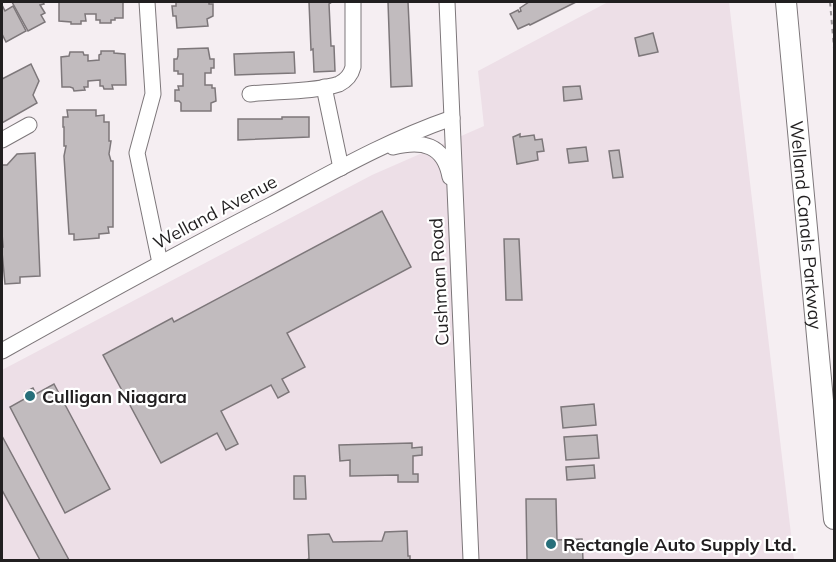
<svg xmlns="http://www.w3.org/2000/svg" width="836" height="562" font-family="Mulish,sans-serif">
<style>
.built{fill:#eddfe7}
.building{fill:#c1bbbe;stroke:#7d777a;stroke-width:1.5}
.lines{fill:none;stroke-linecap:round;stroke-linejoin:round}
.minor-casing{stroke:#7d777a;stroke-width:17}
.major-casing{stroke:#7d777a;stroke-width:22}
.path{stroke:#9a9598;stroke-width:2;stroke-dasharray:4.5 4.5;stroke-linecap:butt}
.minor{stroke:#fff;stroke-width:15}
.major{stroke:#fff;stroke-width:20}
.poi-dot{fill:#276f7a;stroke:#fff;stroke-width:2}
.labels{text-anchor:middle;dominant-baseline:central;stroke-width:4.5;stroke-linejoin:round;paint-order:stroke}
.street-label{font-size:18px;fill:#211f20;stroke:#fff}
.poi-label{font-size:18px;font-weight:bold;fill:#211f20;stroke:#fff;text-anchor:start}
</style>
<rect width="100%" height="100%" fill="#f5eef2"/>
<path class="built" d="M608,2h121l65,558h-792v-190l370,-195 112,-49 -6,-55z"/>
<g class="building">
<path d="M12,2h31l1,2 -4,1 5,8 -4,2 4,7 -17,9z"/>
<path d="M59,2h64v16h-8v2h-4v3h-11v-3h-4v-6h-11l1,7h-5v3h-10v-2l-12,-1z"/>
<path d="M176,2h33v2h4v12l-6,3 1,7 -31,2 -1,-12h-3l-1,-10h4z"/>
<path d="M309,2h23l-3,2 2,42h3l1,25 -21,1 -1,-23 -2,1z"/>
<path d="M388,2h20l4,84 -21,1z"/>
<path d="M529,2h47l-46,23 -1,-1 -11,5 -8,-15 8,-4 1,2 2,-1 -1,-3z"/>
<path d="M13,6l13,25 -20,11 -4,-8v-25l1,-2 2,4z"/>
<path d="M653,33l5,19 -19,4 -4,-18z"/>
<path d="M208,48l2,11h4v9h-3v5h-6v12h7v3h3l1,13 -5,2v8h-30v-8l-2,-2h-4v-11h4l-1,-4h5v-12h-5v-3h-4v-12h3l1,-3v-7z"/>
<path d="M101,51h13v2l11,1 1,31h-14l1,4h-9l-1,-3h-3v-6l-12,1v6h-4l1,3 -11,1 -1,-3 -3,-1h-8l-1,-30 8,-1 1,-4h13l1,3h4v6l11,-1v-5l2,-1z"/>
<path d="M294,52l1,21 -60,2 -1,-21z"/>
<path d="M31,64l8,17 -6,14 4,8 -35,20v-44z"/>
<path d="M580,86l2,13 -18,2 -1,-14z"/>
<path d="M67,110h29v6l8,-1v7h5v19h2l-2,13 2,7h2v66h-5l1,6 -10,1v4l-25,2v-6h-5l-5,-78 2,-10h-2v-19h-1v-10h5z"/>
<path d="M282,117h27v20l-71,3v-21h44z"/>
<path d="M520,134v3l14,-2 1,5 7,-1 2,12 -7,1 1,8 -21,4 -4,-27z"/>
<path d="M586,147l2,14 -19,2 -2,-14z"/>
<path d="M619,150l4,27 -10,1 -4,-27z"/>
<path d="M35,153l5,123 -20,1v6l-15,1 -3,-32v-5h1l-1,-14v-68h5l10,-11z"/>
<path d="M382,211l29,56 -124,66 18,34 -23,12 7,13 -11,6 -7,-13 -50,26 17,33 -12,6 -9,-17 -56,30 -58,-108 69,-37 2,4z"/>
<path d="M504,239h15l3,61h-16z"/>
<path d="M54,384l56,105 -45,24 -55,-106 18,-10 -3,-5 8,-4 3,6z"/>
<path d="M594,404l2,21 -33,3 -2,-21z"/>
<path d="M597,435l2,23 -33,2 -2,-23z"/>
<path d="M2,436l67,124h-29l-38,-70z"/>
<path d="M412,443v5l10,-1v8l-9,1v18h5v8h-20v-7l-48,1v-16l-10,1 -1,-16z"/>
<path d="M594,465l1,13 -28,2 -1,-13z"/>
<path d="M294,476h11l1,23h-12z"/>
<path d="M526,499h30l1,41 25,-1 1,21h-56z"/>
<path d="M407,531l1,25h2v4h-104l3,-1 -1,-24 21,-1 4,8 49,-1 3,-9z"/>
</g>
<g class="lines">
<defs>
<g id="minor">
<path d="M147,2l6,92 -16,59 23,110"/>
<path d="M447,2l24,558"/>
<path d="M324,87l17,81"/>
<path d="M250,94c25,-3 66,-2 89,-10 8,-4 12,-9 14,-17v-65"/>
<path d="M2,140l27,-15"/>
<path d="M393,147c29,-7 51,-3 57,30"/>
<path d="M2,351c89,-50 178,-99 269,-146 60,-32 117,-65 181,-87"/>
</g>
<g id="major">
<path id="s1" d="M786,2l48,517"/>
</g>
</defs>
<use href="#minor" class="minor-casing"/>
<use href="#major" class="major-casing"/>
<path class="path" d="M830,2l4,46"/>
<use href="#minor" class="minor"/>
<use href="#major" class="major"/>
</g>
<g class="poi-dot">
<circle cx="30" cy="396" r="6"/>
<circle cx="551" cy="544" r="6"/>
</g>
<g class="labels">
<g class="street-label">
<text transform="translate(215 212) rotate(-28)">Welland Avenue</text>
<text stroke="none"><textPath href="#s1" startOffset="224">Welland Canals Parkway</textPath></text>
<text transform="translate(439 282) rotate(-93)">Cushman Road</text>
</g>
<g class="poi-label">
<text x="42" y="396">Culligan Niagara</text>
<text x="563" y="544">Rectangle Auto Supply Ltd.</text>
</g>
</g>
<rect width="836" height="562" fill="none" stroke="#211f20" stroke-width="6"/>
</svg>
